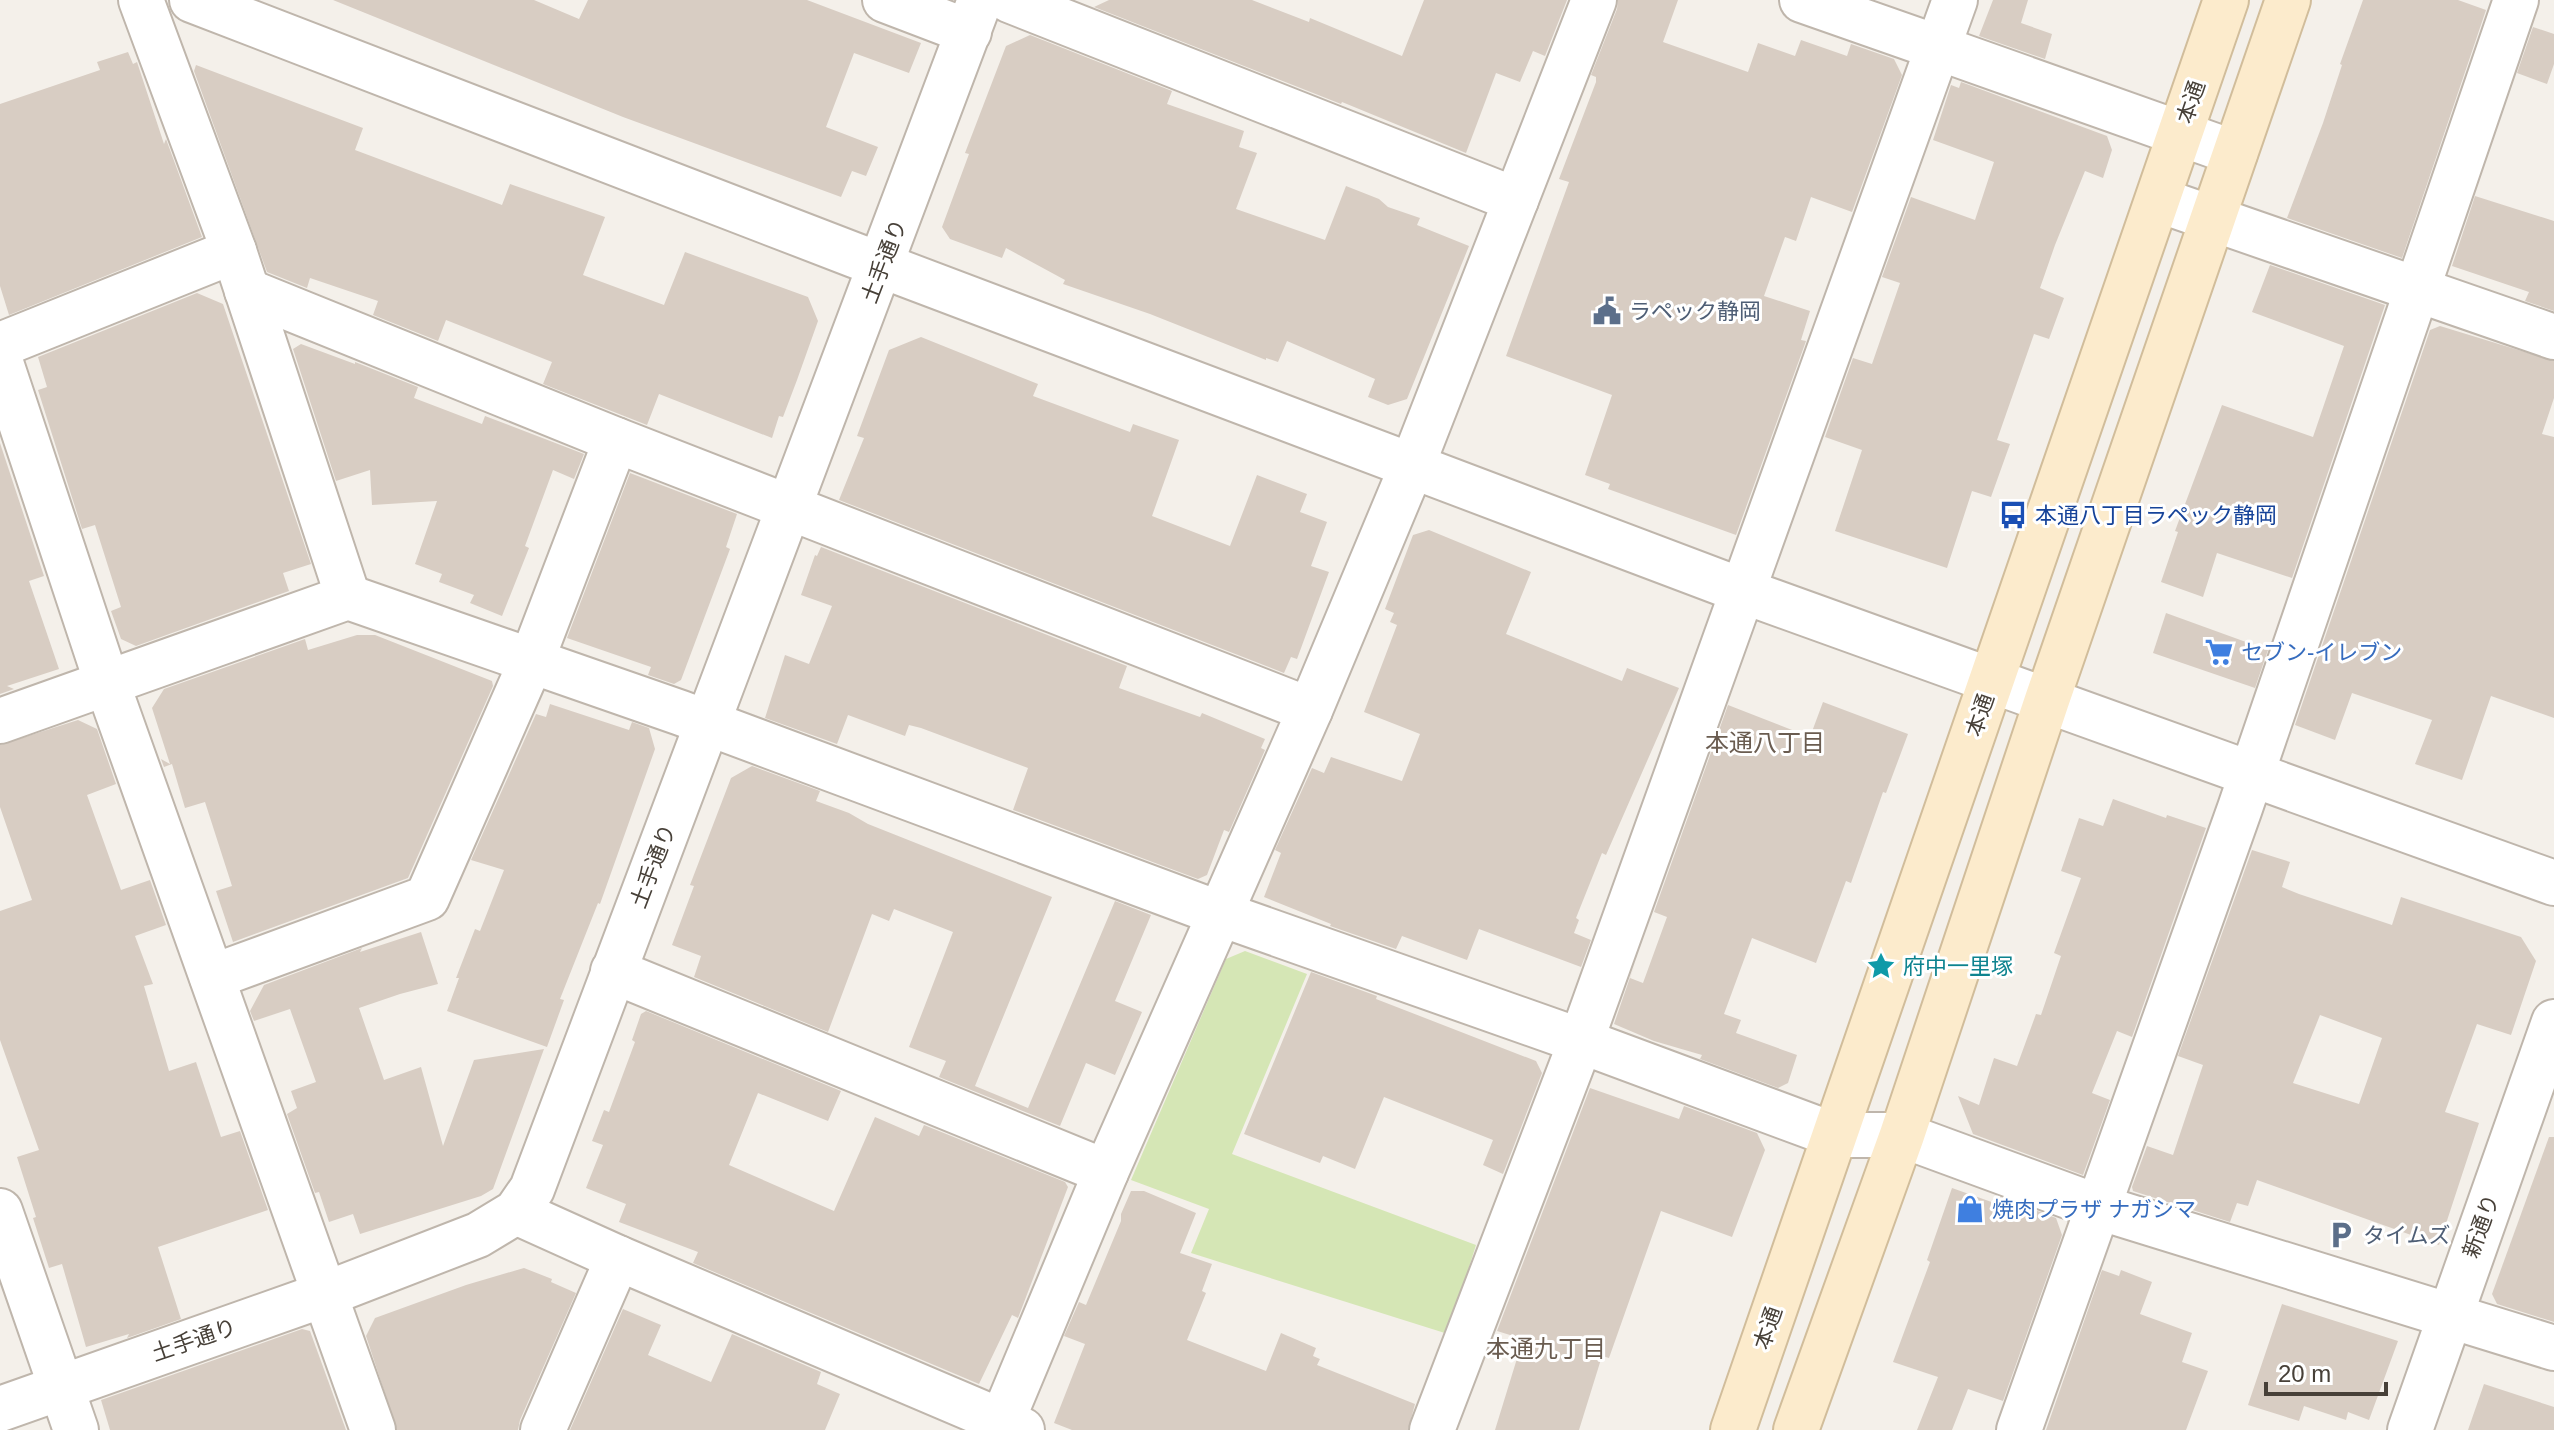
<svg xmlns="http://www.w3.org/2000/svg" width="2554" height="1430" font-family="Helvetica,'Noto Sans JP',sans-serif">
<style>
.green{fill:#d5e6b5}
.building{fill:#d8cdc3;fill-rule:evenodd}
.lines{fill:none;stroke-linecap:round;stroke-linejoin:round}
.minor-casing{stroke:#bfb6ac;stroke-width:48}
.tertiary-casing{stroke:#bfb6ac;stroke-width:48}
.secondary-casing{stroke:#d1bd9b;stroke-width:48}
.minor{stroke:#fff;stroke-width:44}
.tertiary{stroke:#fff;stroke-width:44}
.secondary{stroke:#fcebcc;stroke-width:44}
.labels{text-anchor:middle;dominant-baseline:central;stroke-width:6;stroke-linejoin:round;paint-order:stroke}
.street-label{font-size:22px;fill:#474038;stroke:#fff}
.service-label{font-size:22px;fill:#4e5e75;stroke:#fff;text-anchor:start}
.transit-label{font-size:22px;fill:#164399;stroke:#fff;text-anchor:start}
.shop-label{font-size:22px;fill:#366cbe;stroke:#fff;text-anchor:start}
.culture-label{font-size:22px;fill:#0d838f;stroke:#fff;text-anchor:start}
.neighbourhood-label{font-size:24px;fill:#6a5c50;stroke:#fff}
</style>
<rect width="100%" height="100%" fill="#f4f0ea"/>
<path class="green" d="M1245,951l62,23 -75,180 244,91 -28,89 -257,-81 18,-44 -78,-29 95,-221z"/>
<g class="building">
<path d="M333,0h201l45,19 9,-19h219l114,43 -12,30 -55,-20 -28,74 52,20 -12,29 -14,-5 -11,26 -218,-80z"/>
<path d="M1109,0h143l57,22 1,-4 92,38 22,-56h143l-22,56 -12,-5 -13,31 -24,-9 -30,80 -124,-51 -1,2 -247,-97z"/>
<path d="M1618,0h60l-15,42 85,30 10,-29 37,13 6,-16 46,16 4,-12 43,15 8,16 -50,137 -41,-15 -15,44 -11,-4 -21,59 46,15 -9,29 5,1 -70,194 -128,-46 2,-5 -25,-9 27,-80 -106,-39 63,-174 -10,-3 37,-97v-5l-5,-2 26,-66z"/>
<path d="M1993,0h35l-7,23 31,11 -7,25 -66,-23z"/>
<path d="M2363,0h95l28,10 -84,248 -115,-40 36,-95 19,-58 -2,-1z"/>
<path d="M2533,27l21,7v30l-7,20 -30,-11z"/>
<path d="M1030,35l142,56 -5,13 77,27 -5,16 18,6 -21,56 89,31 21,-54 33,13 9,8 32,11 -3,7 52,21 -62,153 -19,6 -20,-8 7,-18 -88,-38 -9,21 -12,-4v2l-116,-46 -87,-30 2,-4 -59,-32 -4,10 -52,-19 -8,-12 27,-73 -4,-1 41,-107z"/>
<path d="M128,52l5,12 4,-2 27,82 2,-5 36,98 -193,78 -9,-29v-182l100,-34 -3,-8z"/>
<path d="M196,65l167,63 -8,22 147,55 8,-21 95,33 -22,58 81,30 21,-53 123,45 10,24 -21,59 -14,37 -4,-1 -7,22 -113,-44 -12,31 -104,-41 9,-22 -106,-42 -8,21 -65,-26 5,-14 -68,-23 -3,10 -40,-16 -73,-201z"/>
<path d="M1961,82l146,54 5,14 -9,28 -18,-7 -30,74 -15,43 24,10 -15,41 -15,-5 -37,106 13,4 -19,53 -19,-6 -25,77 -112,-37 27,-81 -37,-13 28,-79 19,6 28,-81 -18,-6 29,-80 64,23 19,-58 -61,-22 18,-55 8,3z"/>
<path d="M2475,196l79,25v90l-29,-10 4,-9 -77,-26z"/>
<path d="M2270,265l115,40 -93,273 -75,-25 -14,44 -42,-15 17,-50 -3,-1 47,-126 91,32 31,-91 -92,-34z"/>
<path d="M197,293l26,11 88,260 -28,9 6,18 -153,55 -15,-7 -10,-28 10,-4 -26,-82 -13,4 -44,-139 9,-3 -9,-30z"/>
<path d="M2440,326l114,35v37l-12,36 12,3v281l-63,-22 -29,84 -47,-16 17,-44 -80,-27 -17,47 -40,-15 135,-395z"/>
<path d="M921,337l117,47 -5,12 97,36 3,-8 46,16 -27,76 78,30 27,-71 50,19 -7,18 27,10 -16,44 18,6 -32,87 -6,-2 -7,16 -445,-173 25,-62 -7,-2 32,-86z"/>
<path d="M301,344l54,20v-2l63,25 -4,11 68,26 3,-8 99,38 -10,25 -21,-9 -28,76 4,2 -27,68 -32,-13 4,-8 -35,-13 3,-8 -27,-10 22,-63 -65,4 -2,-35 -34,11 -43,-132z"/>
<path d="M0,443l44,133 -15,5 30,88 -52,17 7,3 -14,5z"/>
<path d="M630,473l107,41 -11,33 4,2 -49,131 -7,4 -26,-9 3,-8 -84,-29z"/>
<path d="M1429,530l102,42 -25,62 116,47 5,-13 52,20 -73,167 -4,-2 -26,65 3,2 -5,13 17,7 -10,27 -102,-38 -12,31 -65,-24 -6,13 -66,-23 1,-2 -67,-27 17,-44 -6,-3 37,-82 12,5 7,-16 71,24 18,-47 -56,-22 33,-87 -7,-3 4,-9 -9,-4 28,-74z"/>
<path d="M821,547l306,119 -8,22 81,29 2,-4 63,26 -4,9 4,2 -36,82 -5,-2 -17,45 -9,4 -185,-69 15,-42 -107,-40 -12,-3 -4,11 -57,-21 -11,29 -72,-26 20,-63 24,9 23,-58 -31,-11 14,-40 2,1z"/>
<path d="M2166,613l102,37 -13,38 -102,-35z"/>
<path d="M357,635h18l117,46 1,5 -85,192 -175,64 -17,-51 16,-5 -27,-84 -20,6 -13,-44 -8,3 -3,-8 9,5 -18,-56 12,-19 141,-50 3,11z"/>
<path d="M1823,702l85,32 -22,59 -3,-1 -32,91 -5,-2 -30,82 -64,-25 -28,76 17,6 -5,13 61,22 -9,28 -10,5 -78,-29 2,-4 -48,-14 -40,-17 22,-64 -6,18 13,5 24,-66 -13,-5 74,-207 82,32z"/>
<path d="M550,704l79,26 3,-8 17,6 6,21 -55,155 -2,-1 -38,96 4,1 -17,47 -100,-36 12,-33h-3l19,-49 5,2 24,-61 -33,-10 65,-146 10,3z"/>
<path d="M78,720l19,9 19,55 -29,11 34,95 29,-10 16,45 -31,11 18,48 -9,2 25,85 27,-9 25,75 19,-6 28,79 -110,37 23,72 -54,19 2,-4 -43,13 -24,-83 -13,4 -16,-50 3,-1 -19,-60 22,-7 -39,-110v-129l32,-11 -32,-93v-62z"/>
<path d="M752,766l68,25 -4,10 33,12 19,11 184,73 -77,189 53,22 87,-207 36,14 -36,86 27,11 -27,63 -29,-12 -26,63 -121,-49 7,-16 -37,-14 44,-115 -59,-23 -5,12 -17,-7 -44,118 -134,-55 7,-21 -29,-11 22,-59 -4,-1 41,-107z"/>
<path d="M2113,799l53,19 1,-3 39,13 -74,209 -15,-6 -25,62 18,7 -27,75 -110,-41 -15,-38 21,9 15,-47 23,8 19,-52 5,1 20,-59 -7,-3 27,-75 -20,-7 18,-53 24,8z"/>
<path d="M2252,850l38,12 -8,25 17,7 93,31 9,-28 120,40 15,24 -25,74 -34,-11 -32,88 34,11 -40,122 -182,-65 -9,26 -11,-3 -7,19 -97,-31 -1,-4 15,-41 26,9 30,-90 -25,-9zM2320,1015l62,23 -23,66 -66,-21z"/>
<path d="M421,932l17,52 -38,10 -41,14 25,72 37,-13 22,79 31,-86 70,-11 -51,140 -12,7 -121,38 -7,-20 -24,8 -10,-30 -4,1 -28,-79 10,-6 -6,-17 25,-9 -26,-73 -36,12 -4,-10 14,-26 98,-37 -2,4z"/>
<path d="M1311,972l66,24 -1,3 160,62 6,12 -39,101 -20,-9 10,-25 -109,-43 -29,72 -32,-13 -3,7 -76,-29z"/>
<path d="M646,1011l195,80 -13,30 -70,-28 -29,72 105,46 41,-94 44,19 5,-11 141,57 3,5 -50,131 -6,-3 -33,69 -286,-121 5,-11 -79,-30 7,-18 -40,-16 17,-43 -11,-4 12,-31 5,2 26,-70 -3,-2 9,-26z"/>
<path d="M1590,1088l89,31 5,-13 73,27 8,17 -33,87 -71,-26 -52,147 -7,-2 -23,74h-84l28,-91 -26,-8z"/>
<path d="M2549,1137h5v185l-57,-18 -5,-10z"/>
<path d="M1952,1188l48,17 -3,-9 59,22 6,17 -59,166 -35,-12 -16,41h-35l21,-53 -45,-15 37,-100 -3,-2z"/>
<path d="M1131,1191h13l52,22 -16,40 32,11 -10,27 4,2 -19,47 79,31 15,-38 35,15 -3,8 7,3 -3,6 98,39 -7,26h-336l-18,-7 31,-79 -21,-8 15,-34 7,3 35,-84v-7z"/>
<path d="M524,1268l28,11 -1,3 25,11 -56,127 -2,10h-121l-31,-94 9,-18 91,-33z"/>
<path d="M2102,1270l17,6 2,-6 31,12 -12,32 52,19 -10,29 26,9 -22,59h-140z"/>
<path d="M2282,1304l116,37 -29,79 -21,-8 -2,8 -42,-14 -5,15 -51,-16z"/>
<path d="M623,1309l38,16 -13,30 63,27 21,-48 89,38 -4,12 23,10 -15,36h-255z"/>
<path d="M302,1329l8,2 36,99h-236l-9,-30z"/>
<path d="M2484,1384l70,23v23h-86z"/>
</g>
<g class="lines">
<defs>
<g id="minor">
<path d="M141,0l93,251 114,346"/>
<path d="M885,0l84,32"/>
<path d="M1009,0l507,200"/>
<path d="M1939,48l296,105"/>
<path d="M2159,200l395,137"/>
<path d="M247,291l369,149 694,270"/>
<path d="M0,345l234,-94"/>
<path d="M0,360l107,323 266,747"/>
<path d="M0,721l348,-124 333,116 537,200 363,128 253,94h68l196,72 456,141"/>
<path d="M613,971l493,201"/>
<path d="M212,977l215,-79 104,-236 85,-222"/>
<path d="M0,1211l76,219"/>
<path d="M516,1212l102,46 404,172"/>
<path d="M1002,1421l104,-249 204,-462 102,-244 182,-466"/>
<path d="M543,1430l75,-172"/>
<path d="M1432,1430l149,-389 374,-1041"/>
<path d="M2019,1430l221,-622 276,-808"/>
</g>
<g id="tertiary">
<path d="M192,0l662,255 889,336 811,292"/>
<path d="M1802,0l137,48"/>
<path d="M0,1409l323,-114 155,-60 38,-23 16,-23 448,-1189"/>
<path d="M2410,1430l144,-408"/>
</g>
<g id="secondary">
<path d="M1733,1430l493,-1430"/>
<path d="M1796,1430l106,-295 145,-435 241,-700"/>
</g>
</defs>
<use href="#minor" class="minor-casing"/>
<use href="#tertiary" class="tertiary-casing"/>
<use href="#secondary" class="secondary-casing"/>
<use href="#minor" class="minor"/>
<use href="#tertiary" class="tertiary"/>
<use href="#secondary" class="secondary"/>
</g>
<defs>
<symbol id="civic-bare" viewBox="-9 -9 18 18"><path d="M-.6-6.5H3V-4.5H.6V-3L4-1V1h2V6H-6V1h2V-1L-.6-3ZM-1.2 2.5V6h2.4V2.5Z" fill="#5c6f8a" stroke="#fff" stroke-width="2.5" paint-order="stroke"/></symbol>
<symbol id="bus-bare" viewBox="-9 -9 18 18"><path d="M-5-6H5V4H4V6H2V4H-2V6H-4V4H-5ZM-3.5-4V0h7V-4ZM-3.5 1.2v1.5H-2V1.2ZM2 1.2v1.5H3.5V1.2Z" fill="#1a4fb4" stroke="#fff" stroke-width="2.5" paint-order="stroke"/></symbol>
<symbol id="supermarket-bare" viewBox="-9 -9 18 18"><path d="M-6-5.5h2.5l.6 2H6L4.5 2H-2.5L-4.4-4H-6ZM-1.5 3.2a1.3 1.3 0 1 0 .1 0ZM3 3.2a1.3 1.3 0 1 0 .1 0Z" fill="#3f7fe0" stroke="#fff" stroke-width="2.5" paint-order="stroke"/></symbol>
<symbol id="sight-bare" viewBox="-9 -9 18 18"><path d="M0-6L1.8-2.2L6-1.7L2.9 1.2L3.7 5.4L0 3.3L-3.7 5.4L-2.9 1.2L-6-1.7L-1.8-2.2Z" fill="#0f9aa8" stroke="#fff" stroke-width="2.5" paint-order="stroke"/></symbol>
<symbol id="shop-bare" viewBox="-9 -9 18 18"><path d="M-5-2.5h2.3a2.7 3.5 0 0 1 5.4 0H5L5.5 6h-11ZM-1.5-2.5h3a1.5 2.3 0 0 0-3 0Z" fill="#3f7fe0" stroke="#fff" stroke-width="2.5" paint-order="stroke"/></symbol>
<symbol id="parking-bare" viewBox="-9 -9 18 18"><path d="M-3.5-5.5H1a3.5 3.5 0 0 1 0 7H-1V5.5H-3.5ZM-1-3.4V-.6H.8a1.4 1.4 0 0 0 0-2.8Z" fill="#5c6f8a" stroke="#fff" stroke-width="2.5" paint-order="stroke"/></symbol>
</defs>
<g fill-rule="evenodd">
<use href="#civic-bare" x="1587" y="291" width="40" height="40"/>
<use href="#bus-bare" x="1993" y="495" width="40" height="40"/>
<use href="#supermarket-bare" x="2199" y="632" width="40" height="40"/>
<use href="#sight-bare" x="1861" y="946" width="40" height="40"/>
<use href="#shop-bare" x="1950" y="1189" width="40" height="40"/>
<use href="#parking-bare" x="2321" y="1215" width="40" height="40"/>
</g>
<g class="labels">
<g class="street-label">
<text transform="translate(2191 102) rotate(-71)">本通</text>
<text transform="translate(884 261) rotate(-69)">土手通り</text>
<text transform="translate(1980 715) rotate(-71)">本通</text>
<text transform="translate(653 866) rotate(-69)">土手通り</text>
<text transform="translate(2481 1226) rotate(-70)">新通り</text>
<text transform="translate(1768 1328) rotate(-71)">本通</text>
<text transform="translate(194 1340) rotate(-19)">土手通り</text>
</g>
<g class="service-label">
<text x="1629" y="311">ラペック静岡</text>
<text x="2363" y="1235">タイムズ</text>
</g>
<g class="transit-label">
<text x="2035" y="515">本通八丁目ラペック静岡</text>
</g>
<g class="shop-label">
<text x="2241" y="652">セブン-イレブン</text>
<text x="1992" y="1209">焼肉プラザ ナガシマ</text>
</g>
<g class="culture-label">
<text x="1903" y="966">府中一里塚</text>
</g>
<g class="neighbourhood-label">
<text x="1765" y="742">本通八丁目</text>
<text x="1546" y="1348">本通九丁目</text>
</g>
</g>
<path d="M2266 1382v12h120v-12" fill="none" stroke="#474038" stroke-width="4"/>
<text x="2278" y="1382" font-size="24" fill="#474038" stroke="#ffffff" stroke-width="6" paint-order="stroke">20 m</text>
</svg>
